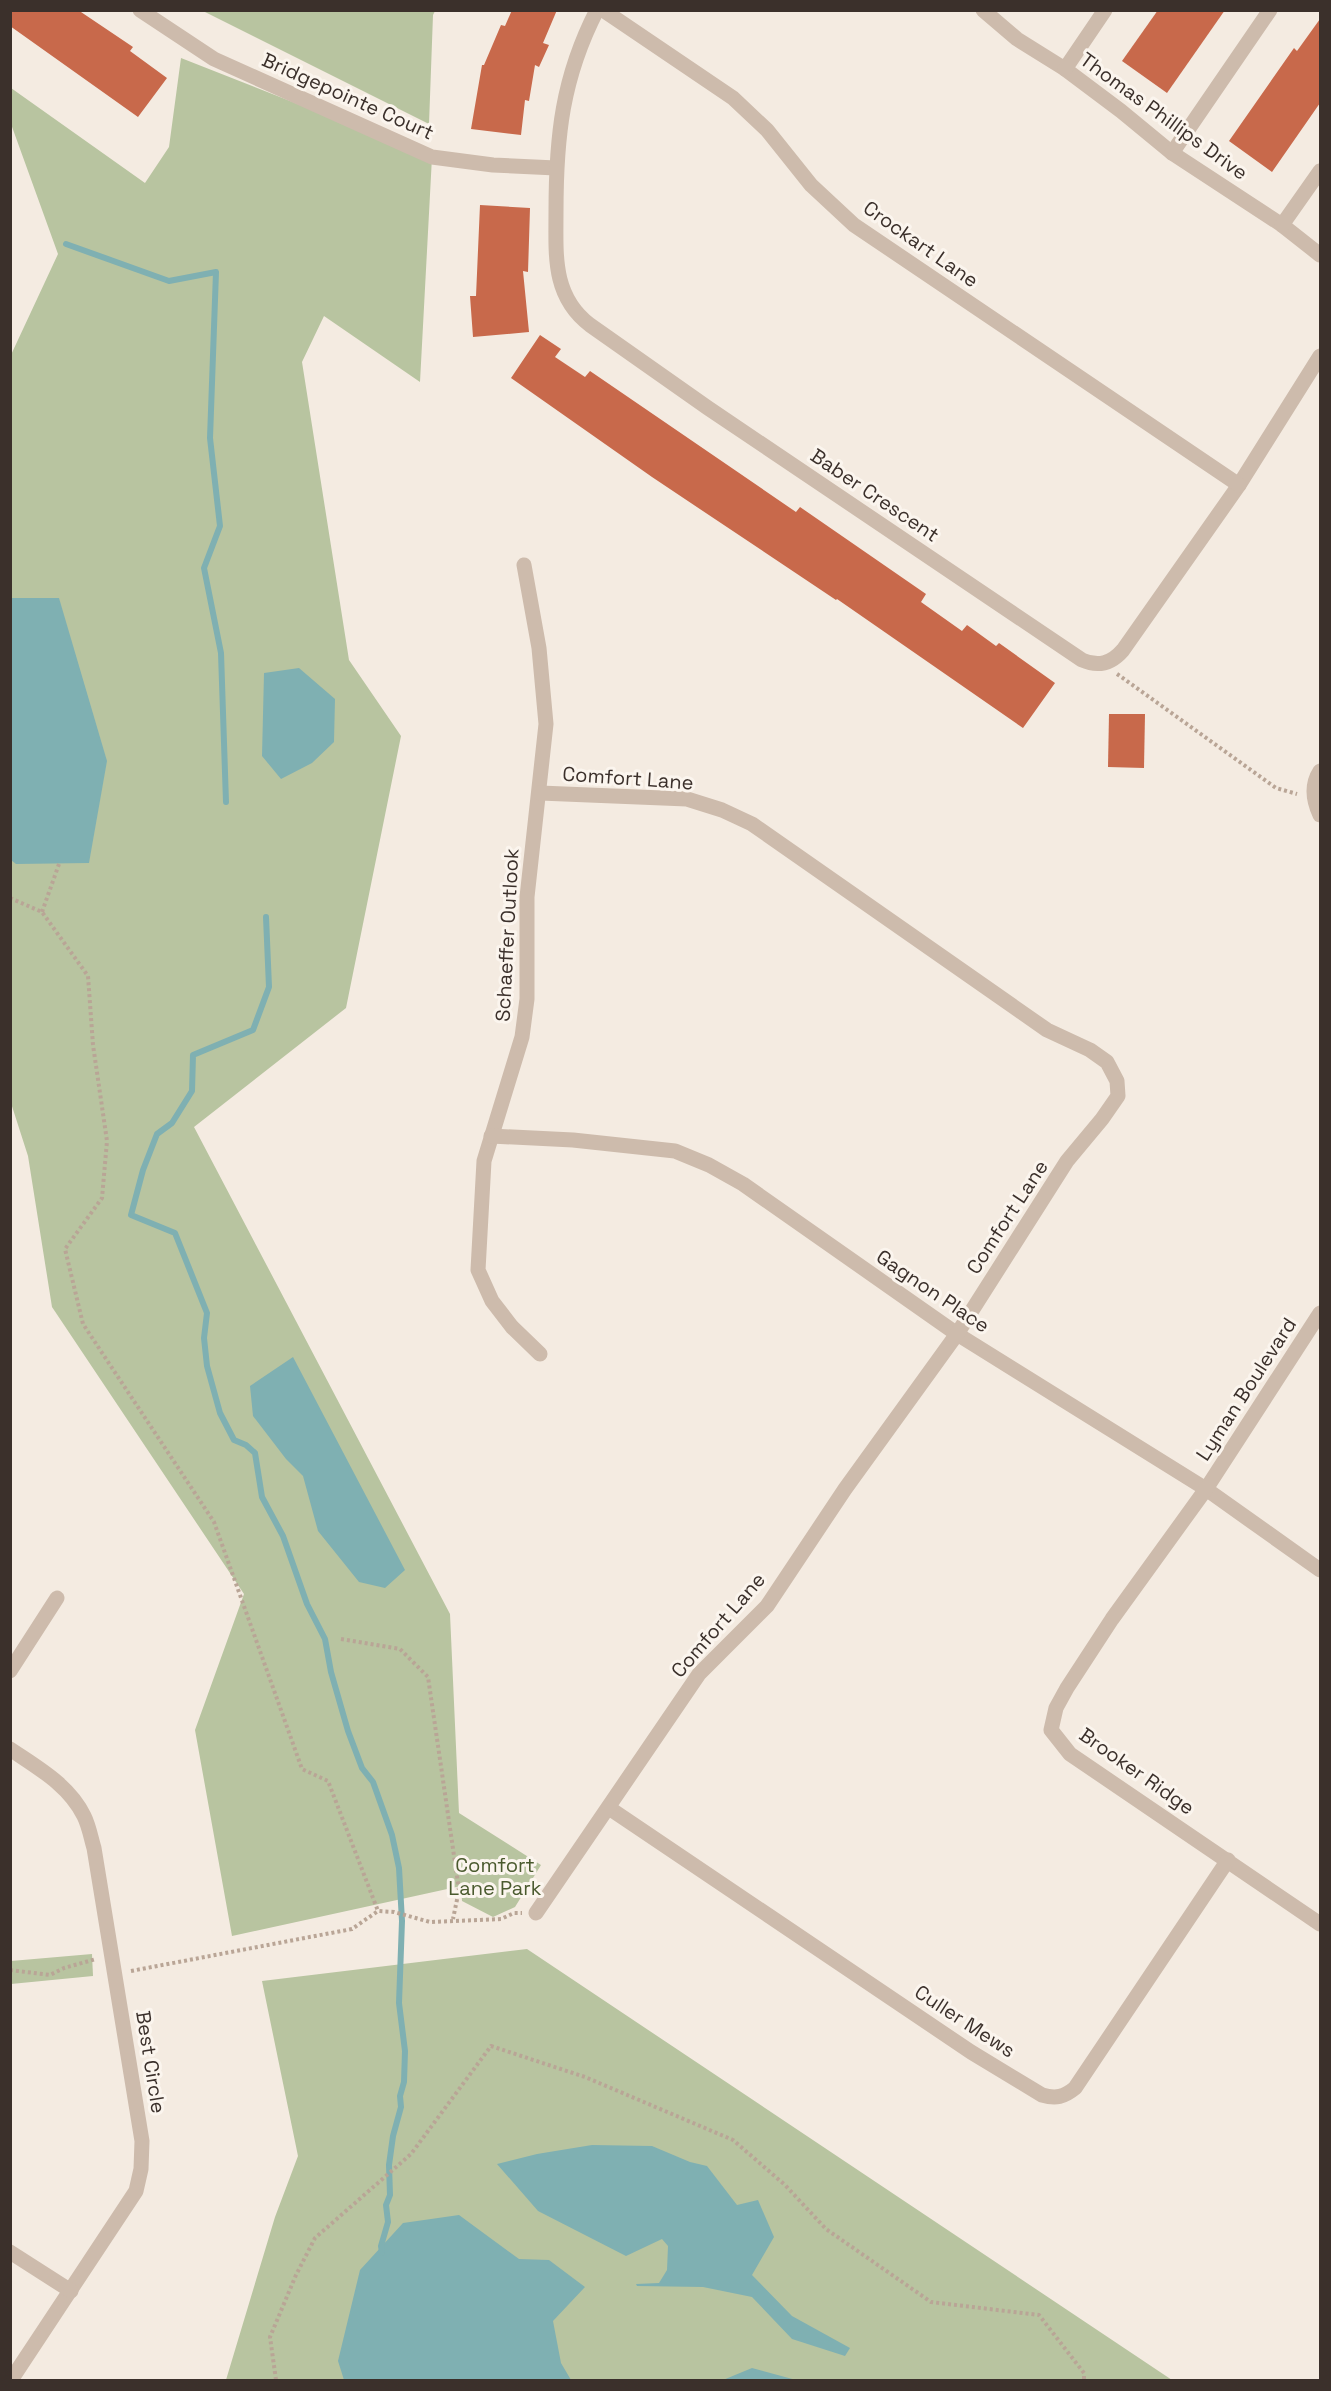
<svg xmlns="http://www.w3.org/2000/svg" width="1331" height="2391" font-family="'Space Grotesk',sans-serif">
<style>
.green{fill:#b8c4a0}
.water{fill:#7fb0b2}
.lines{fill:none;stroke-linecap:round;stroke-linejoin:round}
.stream{stroke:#7fb0b2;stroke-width:6}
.building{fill:#c8694b}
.path{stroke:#b9a596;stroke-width:4;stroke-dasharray:3 3;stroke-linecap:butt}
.minor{stroke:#cdbbac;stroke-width:15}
.labels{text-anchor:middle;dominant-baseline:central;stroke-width:6;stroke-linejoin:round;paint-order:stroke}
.street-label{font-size:20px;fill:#3b302b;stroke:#fbf5ee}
.park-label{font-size:20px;fill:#4a5a2e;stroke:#fbf5ee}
</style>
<rect width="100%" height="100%" fill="#f4ebe1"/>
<g class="green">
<path d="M203,11h232l-2,4 -4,109z"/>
<path d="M181,58l251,99 -12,225 -96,-66 -22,46 47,298 52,76 -55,272 -152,119 256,487 9,199 82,52 -26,42 -22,10 -31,-16 -1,-15 -229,50 -37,-206 49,-136 -192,-287 -24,-151 -18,-56v-743l48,-103 -47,-130v-36l134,95 24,-36z"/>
<path d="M527,1949l645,431h-946l49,-163 23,-61 -36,-175z"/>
<path d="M92,1954l1,22 -82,8v-23z"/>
</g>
<g class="water">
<path d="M11,598h48l48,163 -18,102 -73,1 -5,-4z"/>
<path d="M299,668l36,31 -1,43 -22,21 -31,16 -19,-23 2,-83z"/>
<path d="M293,1357l112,213 -20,18 -26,-6 -41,-51 -15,-55 -17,-17 -33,-43 -3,-30z"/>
<path d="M592,2145l60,1 38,16 17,4 30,39 21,-5 16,37 -22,38 40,41 58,32 -5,8 -53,-17 -40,-42 -49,-10 -66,-1 -1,-2 23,-1 8,-13 1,-24 -6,-7 -36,17 -88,-45 -41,-47 40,-10z"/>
<path d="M459,2215l60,44 30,1 36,27 -32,34 8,42 10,17h-227l-6,-19 22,-91 43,-47z"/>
<path d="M752,2368l44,12h-73z"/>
</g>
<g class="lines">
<g class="stream">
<path d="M66,244l103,37 47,-9 -6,166 10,88 -16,42 17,85 5,149"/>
<path d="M266,917l3,70 -16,43 -60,25 -1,36 -20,32 -15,11 -14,36 -12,45 44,18 32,80 -3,25 3,28 13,47 14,27 12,5 9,8 7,44 21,39 24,68 18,35 6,33 17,59 14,37 11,14 19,53 7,33 3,53 -3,82 6,48 -1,31 -4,14 1,11 -8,29 -4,29 1,30 -4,10 2,17 -7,24 1,7"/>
</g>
</g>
<g class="building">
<path d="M10,10h68l55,37 -3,4 37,27 -29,39 -128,-91z"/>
<path d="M512,10h45l-14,33 6,2 -10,22 -4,-2 -6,36 -4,-1 -4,35 -50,-6 11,-64h2l17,-40 4,1z"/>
<path d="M1158,10h67l-58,83 -45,-32z"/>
<path d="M1320,19v84l-48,69 -43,-31 65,-93 3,3z"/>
<path d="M480,205l50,3 -2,64 -5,-1 6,61 -56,5 -3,-41h6z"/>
<path d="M540,335l21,14 -6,8 30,20 5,-6 206,141 4,-5 126,87 -5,8 41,29 5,-6 29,21 3,-3 56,40 -32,45 -186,-129 -1,1 -184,-123 -141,-99z"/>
<path d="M1109,714h36l-1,54 -36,-1z"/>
</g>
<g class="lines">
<g class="path">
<path d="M1117,674l159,114 21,6"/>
<path d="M10,898l32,14 46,64 5,69 14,96 -5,57 -37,51 18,75 131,198 88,247 26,12 50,130"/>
<path d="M42,912l17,-48"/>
<path d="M341,1639l59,10 28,28 31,213 -6,29"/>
<path d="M10,1970l40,5 14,-7 32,-9"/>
<path d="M131,1971l221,-42 26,-18 16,1 36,10 71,-3 13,-6h8"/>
<path d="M276,2380l-6,-43 26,-62 19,-37 96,-84 80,-108 94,31 148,63 52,45 41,44 105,73 108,13 45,58v7"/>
</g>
<g class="minor">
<path d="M140,10l74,49 218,98 61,8 63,3"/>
<path d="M597,10c-35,68 -41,127 -41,202 0,43 -4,84 34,113l118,83 374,252c16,7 29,4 41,-10l116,-165 81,-129"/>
<path d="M603,10l130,88 34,32 44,55 43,40 385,260"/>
<path d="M983,10l34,29 48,30 56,42 51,42 110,72 38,30"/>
<path d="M1065,69l40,-59"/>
<path d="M1172,153l98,-143"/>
<path d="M1282,225l38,-54"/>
<path d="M524,565l15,83 7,76 -19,173v102l-5,38 -38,124 -6,109 14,31 20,26 28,27"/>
<path d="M1320,771c-9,14 -7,29 0,44"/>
<path d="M491,1136l82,4 102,11 34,14 34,19 214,150 249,155 114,81"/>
<path d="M1320,1313l-114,176 -94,130 -45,69 -11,20 -5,22 19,24 250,170"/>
<path d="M10,1671l47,-73"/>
<path d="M10,1749c28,19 59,36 74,67 5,10 7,22 10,32l48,293 -1,28 -5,22 -125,189"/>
<path d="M609,1808l362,244 71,43c14,4 22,2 33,-7l153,-228"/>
<path d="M536,1913l163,-239 68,-68 78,-117 112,-155 110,-173 35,-42 16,-23 -1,-15 -10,-19 -17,-12 -43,-20 -295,-206 -30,-14 -35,-11 -147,-6"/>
<path d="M10,2252l61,39"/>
</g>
</g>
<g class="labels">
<g class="street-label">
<text transform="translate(348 96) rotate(24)">Bridgepointe Court</text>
<text transform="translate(1164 116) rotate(36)">Thomas Phillips Drive</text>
<text transform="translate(921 244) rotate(35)">Crockart Lane</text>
<text transform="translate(875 495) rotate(34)">Baber Crescent</text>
<text transform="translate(628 778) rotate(4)">Comfort Lane</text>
<text transform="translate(507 935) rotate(-87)">Schaeffer Outlook</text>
<text transform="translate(1007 1217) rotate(-57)">Comfort Lane</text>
<text transform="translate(933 1291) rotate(34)">Gagnon Place</text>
<text transform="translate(1246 1389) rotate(-57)">Lyman Boulevard</text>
<text transform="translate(718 1625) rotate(-49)">Comfort Lane</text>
<text transform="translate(1137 1771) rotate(35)">Brooker Ridge</text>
<text transform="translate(965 2021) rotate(33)">Culler Mews</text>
<text transform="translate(151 2062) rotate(81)">Best Circle</text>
</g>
<g class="park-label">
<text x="495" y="1865">Comfort<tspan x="495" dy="23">Lane Park</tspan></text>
</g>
</g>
<rect width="1331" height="2391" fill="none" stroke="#3b302b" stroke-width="24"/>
</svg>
